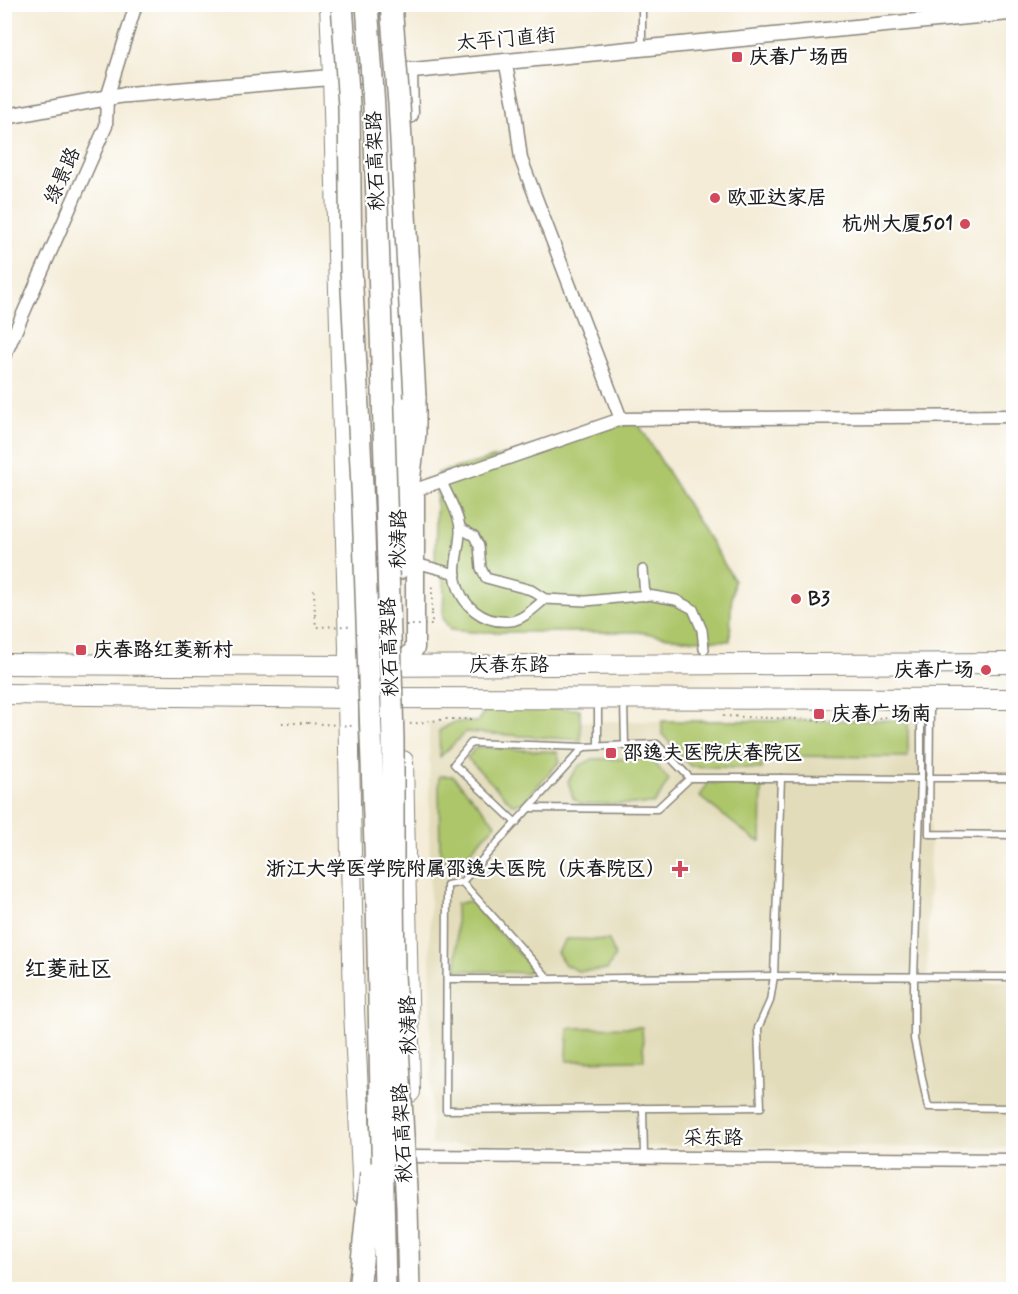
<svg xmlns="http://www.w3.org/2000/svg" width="1018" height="1294" font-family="Mynerve,'LXGW WenKai TC',sans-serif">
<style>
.built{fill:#e3dcba}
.green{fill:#adc66b;stroke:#647144;stroke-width:1.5}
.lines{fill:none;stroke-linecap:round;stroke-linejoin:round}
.service-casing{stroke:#88847a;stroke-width:9}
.pedestrian-casing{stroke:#88847a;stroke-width:12}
.minor-casing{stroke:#88847a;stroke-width:15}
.tertiary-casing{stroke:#88847a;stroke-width:18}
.secondary-casing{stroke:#88847a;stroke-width:21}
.primary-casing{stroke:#88847a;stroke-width:22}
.trunk-casing{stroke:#88847a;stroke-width:24}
.path{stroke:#88847a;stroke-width:2;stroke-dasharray:1.5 4.5;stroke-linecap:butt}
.service{stroke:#fff;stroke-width:6}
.pedestrian{stroke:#fff;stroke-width:9}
.minor{stroke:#fff;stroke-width:12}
.tertiary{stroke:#fff;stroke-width:15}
.secondary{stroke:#fff;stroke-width:18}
.primary{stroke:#fff;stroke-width:20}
.trunk{stroke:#fff;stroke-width:21}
.trunk-bridge-casing{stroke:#88847a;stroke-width:24;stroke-linecap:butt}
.path-bridge{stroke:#88847a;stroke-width:2;stroke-dasharray:1.5 4.5;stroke-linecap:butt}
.trunk-bridge{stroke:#fff;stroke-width:21}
.poi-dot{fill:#d1495b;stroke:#fff;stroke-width:2}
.labels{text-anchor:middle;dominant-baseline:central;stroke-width:4.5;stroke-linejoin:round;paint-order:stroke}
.street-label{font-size:20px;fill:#1c1c1c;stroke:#fff}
.poi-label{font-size:20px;font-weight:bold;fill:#1c1c1c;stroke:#fff;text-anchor:start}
.quarter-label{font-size:22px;font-weight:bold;fill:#1c1c1c;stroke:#fff}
</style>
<rect width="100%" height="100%" fill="#fff"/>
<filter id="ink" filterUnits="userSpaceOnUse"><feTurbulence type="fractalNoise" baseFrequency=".0167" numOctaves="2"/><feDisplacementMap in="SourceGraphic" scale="12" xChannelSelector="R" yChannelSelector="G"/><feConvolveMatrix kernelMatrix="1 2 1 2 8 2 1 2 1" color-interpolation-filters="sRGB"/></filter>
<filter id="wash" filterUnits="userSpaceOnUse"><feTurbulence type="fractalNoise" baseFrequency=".008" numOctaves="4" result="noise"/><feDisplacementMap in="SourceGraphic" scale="24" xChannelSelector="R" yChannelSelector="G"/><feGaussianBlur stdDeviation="1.35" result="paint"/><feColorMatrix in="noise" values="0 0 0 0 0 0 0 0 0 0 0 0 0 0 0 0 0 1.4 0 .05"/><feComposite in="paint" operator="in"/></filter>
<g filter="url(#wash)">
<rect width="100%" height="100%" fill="#f4ecd7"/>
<path class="built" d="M933,720l-6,262 86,-2v168l-582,-3 -2,-423z"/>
<g class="green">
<path d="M636,420l98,160 -3,26 -1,35 -49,-2 -43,-7h-167l-21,-2 -7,-12 1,-35 -9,-21 2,-89z"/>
<path d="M486,708l94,1 1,31 -115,-8 -26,25 -1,-26 15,-9h23z"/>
<path d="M908,720v37l-145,-1 -1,13 -72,-3 -28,-32v-13z"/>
<path d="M476,747l81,5 3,9 -38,42 -10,1 -45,-46z"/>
<path d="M593,759h57l19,20 -9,16 -7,9h-72l-8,-6 -5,-17 11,-15z"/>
<path d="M439,776h14l43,48 -35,37 -21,-1z"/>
<path d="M708,783h54l-1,58 -6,-1 -55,-43z"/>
<path d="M469,901l63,66 -6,6 -69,-3 -1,-66z"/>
<path d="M566,939l43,1 6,16 -8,14 -29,1 -13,-6 -8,-13z"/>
<path d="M642,1027l2,33 -77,1 1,-33z"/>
</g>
</g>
<g filter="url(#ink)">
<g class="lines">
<defs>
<g id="service">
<path d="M642,4v43"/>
<path d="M598,702v44"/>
<path d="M624,702l1,44"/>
<path d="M921,703v76l-7,198v62l14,68 86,1"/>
<path d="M930,703l-1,131 85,1"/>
<path d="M781,778l140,1"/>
<path d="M929,778h85"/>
<path d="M529,808l128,1 33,-31"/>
<path d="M516,823l-62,-59 17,-21 113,4"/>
<path d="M462,882l-15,3 -1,225 315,-3 -3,-79 12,-27 4,-25 7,-198h-91l-33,-34 -73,3 -122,135 87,97"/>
<path d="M447,979h102l225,-3 240,1"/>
<path d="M643,1108l1,49"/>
</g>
<g id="pedestrian">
<path d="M441,480c6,14 18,34 19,48 1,17 -7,34 -4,52 5,25 27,44 54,41 13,-1 25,-14 35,-22l41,2 62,-6 28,5 17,9 9,21 2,19"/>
<path d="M460,528l14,8 5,10 2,22 5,10 45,12 14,9"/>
<path d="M423,565l33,9"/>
<path d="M643,570l2,26"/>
</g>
<g id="minor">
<path d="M505,61l9,43 7,55 100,260"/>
<path d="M4,357l102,-231 1,-28 29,-94"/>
<path d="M415,490l206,-71 393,-3"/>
<path d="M412,1156l602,4"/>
</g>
<path id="tertiary" d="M4,117l118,-22 286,-24 606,-59"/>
<g id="secondary">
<path d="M408,71l1,43"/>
<path d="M401,666l14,-18v-152"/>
</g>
<g id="primary">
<path d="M330,4l3,72 16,572 -1,50 6,312 9,185"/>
<path d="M384,51l17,363 -1,81"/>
<path d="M4,664l345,2 665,-3"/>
<path d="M4,694l344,4 666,1"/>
<path d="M403,761l7,331"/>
</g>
<g id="trunk">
<path d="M330,4v2"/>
<path d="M398,569l17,-135v-37"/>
</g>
</defs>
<use href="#service" class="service-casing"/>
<use href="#pedestrian" class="pedestrian-casing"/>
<use href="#minor" class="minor-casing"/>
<use href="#tertiary" class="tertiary-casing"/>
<use href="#secondary" class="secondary-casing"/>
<use href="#primary" class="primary-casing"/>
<use href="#trunk" class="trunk-casing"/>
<g class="path">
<path d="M314,590l1,26"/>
<path d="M432,612v-26"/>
<path d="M723,716l72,3 28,2h30l41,-5"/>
<path d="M446,719h27"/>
<path d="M282,723h26"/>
</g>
<use href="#service" class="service"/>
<use href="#pedestrian" class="pedestrian"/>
<use href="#minor" class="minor"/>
<use href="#tertiary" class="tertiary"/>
<use href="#secondary" class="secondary"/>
<use href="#primary" class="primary"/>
<use href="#trunk" class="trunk"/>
<defs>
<g id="trunk-bridge">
<path d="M342,4l7,102 2,163 12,237 8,229 6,165 8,390"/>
<path d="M367,4l7,103 9,287 10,345v152l1,83 13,233 2,83"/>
<path d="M391,4l8,100 16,293"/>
<path d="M360,1290v-9l11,-108"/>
</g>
</defs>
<use href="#trunk-bridge" class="trunk-bridge-casing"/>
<g class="path-bridge">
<path d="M315,616l1,11 34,-1"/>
<path d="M406,625h26v-13"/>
<path d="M308,723l45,3"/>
<path d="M410,724l36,-5"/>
</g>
<use href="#trunk-bridge" class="trunk-bridge"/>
</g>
</g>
<g class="poi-dot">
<rect x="731" y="51" width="12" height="12" rx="3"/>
<circle cx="715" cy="198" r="6"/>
<circle cx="965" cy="224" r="6"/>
<circle cx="796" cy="599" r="6"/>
<rect x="75" y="644" width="12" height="12" rx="3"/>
<circle cx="986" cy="670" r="6"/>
<rect x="813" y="708" width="12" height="12" rx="3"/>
<rect x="605" y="747" width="12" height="12" rx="3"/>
<path d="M677 860h6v6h6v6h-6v6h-6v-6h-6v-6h6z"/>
</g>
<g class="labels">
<g class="street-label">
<text transform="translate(506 40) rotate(-5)">太平门直街</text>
<text transform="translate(376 161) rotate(-92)">秋石高架路</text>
<text transform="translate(63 176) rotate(-66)">绿景路</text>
<text transform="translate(399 539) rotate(-89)">秋涛路</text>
<text transform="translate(390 647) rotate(-92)">秋石高架路</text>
<text x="509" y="665">庆春东路</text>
<text transform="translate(409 1025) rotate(-91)">秋涛路</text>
<text transform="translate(403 1133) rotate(-93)">秋石高架路</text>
<text x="713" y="1138">采东路</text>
</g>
<g class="poi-label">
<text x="749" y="57">庆春广场西</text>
<text x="727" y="198">欧亚达家居</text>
<text x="953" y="224" text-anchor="end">杭州大厦501</text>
<text x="808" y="599">B3</text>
<text x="93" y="650">庆春路红菱新村</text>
<text x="974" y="670" text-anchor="end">庆春广场</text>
<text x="831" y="714">庆春广场南</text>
<text x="623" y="753">邵逸夫医院庆春院区</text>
<text x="666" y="869" text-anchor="end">浙江大学医学院附属邵逸夫医院（庆春院区）</text>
</g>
<g class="quarter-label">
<text x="68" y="970">红菱社区</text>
</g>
</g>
<rect width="1018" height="1294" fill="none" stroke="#fff" stroke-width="24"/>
</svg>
